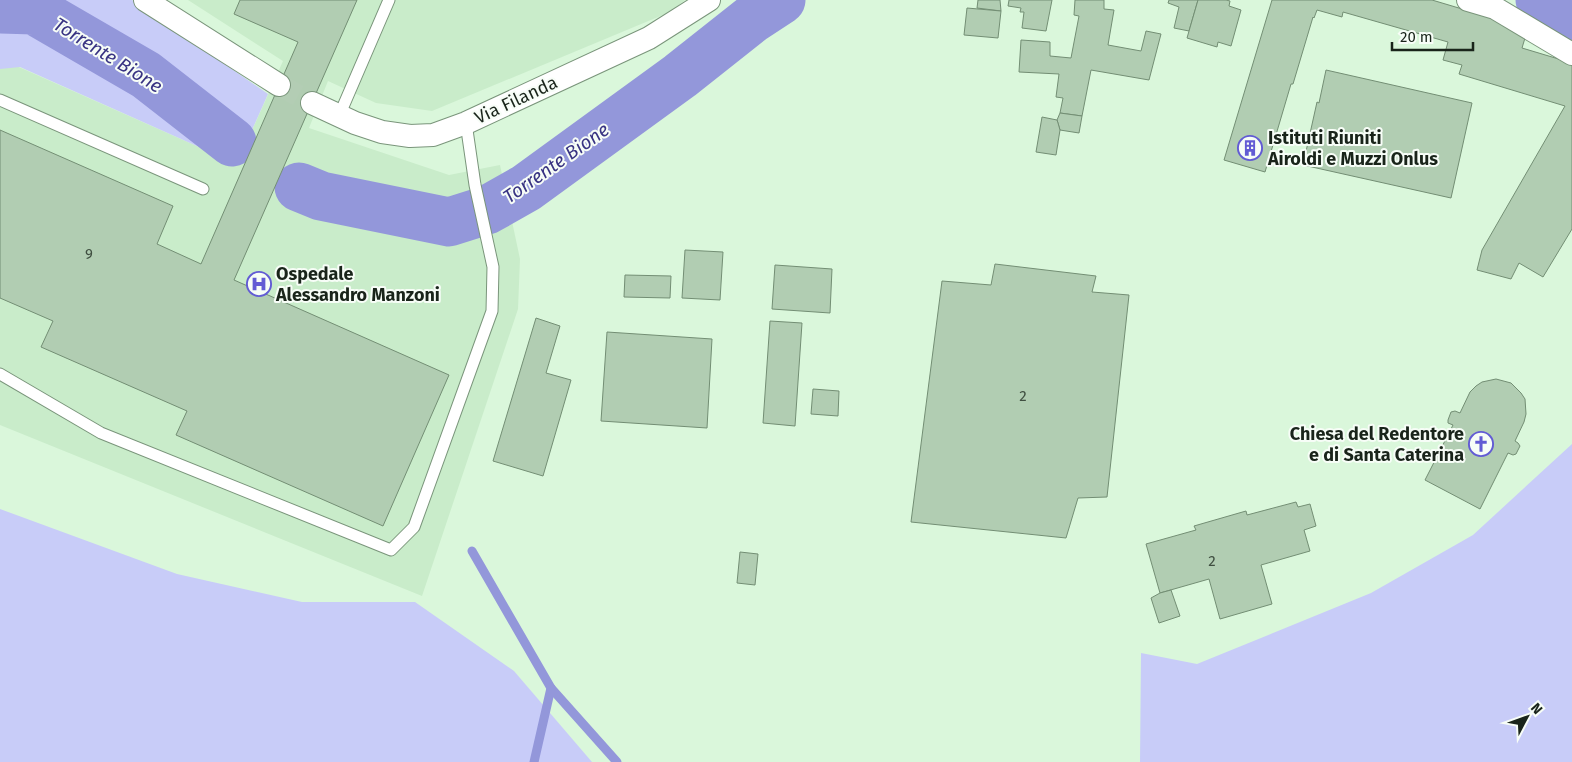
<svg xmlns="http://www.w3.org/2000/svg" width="1572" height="762" font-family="'Fira Sans',sans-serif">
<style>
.built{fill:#c9ecca}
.green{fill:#c8ccf8}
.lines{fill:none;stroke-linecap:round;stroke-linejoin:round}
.stream{stroke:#9397da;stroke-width:9}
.river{stroke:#9397da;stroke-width:49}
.building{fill:#b1cdb2;stroke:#738e74}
.minor-tunnel{stroke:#b3cdb4;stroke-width:22;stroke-dasharray:22 11;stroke-linecap:butt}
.service-casing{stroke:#7a957b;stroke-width:13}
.minor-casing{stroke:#7a957b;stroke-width:24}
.service{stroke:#fff;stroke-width:11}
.minor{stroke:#fff;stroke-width:22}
.labels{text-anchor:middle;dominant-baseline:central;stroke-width:4;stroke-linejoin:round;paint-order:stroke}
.number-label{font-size:15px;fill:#3f4e40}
.street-label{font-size:18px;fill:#19241a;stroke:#f7fdf7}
.poi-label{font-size:18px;font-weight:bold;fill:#19241a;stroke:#f7fdf7;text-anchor:start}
.water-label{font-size:19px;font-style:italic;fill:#393483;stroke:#f7fdf7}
</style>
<rect width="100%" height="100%" fill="#daf7db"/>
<path class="built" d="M188,0h497l-15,12 -238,99 -56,-8 -48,-22 -19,47 140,47 51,-10 20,94 -2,50 -96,287 -422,-171v-364l3,-1 234,104 46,-103z"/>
<g class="green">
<path d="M0,0h132l136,94 -31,70 -217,-97 -20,2z"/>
<path d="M1572,444v318h-432l1,-109 56,11 174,-71 102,-58z"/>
<path d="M0,509l177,65 125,28h113l99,69 78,91h-592z"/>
</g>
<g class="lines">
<g class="stream">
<path d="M472,551l79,137 -17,74"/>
<path d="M551,688l66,74"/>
</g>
<g class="river">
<path d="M1540,0l32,18"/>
<path d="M0,9l34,1 112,65 86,67"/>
<path d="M299,187l22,9 128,26 38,-12 39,-22 154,-112 72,-57 29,-19"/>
</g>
</g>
<g class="building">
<path d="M240,0h117l-123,280 215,95 -66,151 -207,-91 11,-24 -146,-64 12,-26 -53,-23v-168l173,76 -16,38 44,20 97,-222 -64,-28z"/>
<path d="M978,0h22l1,11 -24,-3z"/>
<path d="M1009,0h43l-6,31 -24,-3 2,-16h-4l1,-4 -13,-2z"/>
<path d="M1075,0h29v9l10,1 -6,35 33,6 5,-20 15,3 -12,46 -58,-10 -9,46 -22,-3 3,-15 -7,-1 3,-23 -40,-2 2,-32 29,2v14l21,2 8,-42 -5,-1z"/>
<path d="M1169,0h29l-9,31 -15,-3 5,-21 -11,-4z"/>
<path d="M1198,0h28l4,1 -1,5 12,4 -10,36 -13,-4 -1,5 -30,-9z"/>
<path d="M1272,0h160l67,20 26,18 -3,10 50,15v166l-29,48 -24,-14 -8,16 -34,-9 5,-20 83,-144 -106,-32 3,-9 -19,-5 5,-18 -105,-30 -1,5 -25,-7 -3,8 -1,-1 -20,67h-2l-26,88 -41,-12z"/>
<path d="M967,8l34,3 -3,27 -34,-3z"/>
<path d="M1326,70l146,33 -21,95 -148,-33 14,-63 2,1z"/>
<path d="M1060,113l22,3 -3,17 -19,-3 -3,-10z"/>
<path d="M1042,117l15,3 1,3 2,7 -4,25 -20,-3z"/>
<path d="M685,250l38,2 -3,48 -38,-2z"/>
<path d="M995,264l101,12 -4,16 37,3 -22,202 -29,1 -12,40 -155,-16 31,-241 49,4z"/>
<path d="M775,265l57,4 -2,44 -58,-4z"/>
<path d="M625,275l46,1 -1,22 -46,-1z"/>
<path d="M536,318l24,8 -14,47 25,7 -28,96 -50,-15z"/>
<path d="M770,321l32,2 -7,103 -32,-3z"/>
<path d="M607,332l105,7 -5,89 -106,-7z"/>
<path d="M1496,379l15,4 10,10 4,6 1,15 -2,8 -9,19 3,2 2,3 -4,8 -3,1 -5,-2 -28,56 -55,-29 28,-55 -5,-2v-3l3,-8 4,-1 5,2 10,-21 6,-6 6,-4z"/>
<path d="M813,389l26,2 -1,25 -27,-2z"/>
<path d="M1296,502l2,5 12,-3 6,22 -12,4 6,21 -49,14 11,39 -52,15 -11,-40 -49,14 -14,-49 50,-14 -2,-4 52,-15 1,4z"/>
<path d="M740,552l18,2 -3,31 -18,-2z"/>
<path d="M1171,590l9,26 -21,7 -8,-25 9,-5z"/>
</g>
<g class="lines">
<path class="minor-tunnel" d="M279,85l33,18"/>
<defs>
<g id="service">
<path d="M0,100l203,89"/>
<path d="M339,116l50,-116"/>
<path d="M0,374l101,59 290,117 23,-23 78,-216 1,-44 -18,-82 -9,-62"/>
</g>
<g id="minor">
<path d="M145,0l134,85"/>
<path d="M1468,0l27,8 77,46"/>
<path d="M312,103l43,20 27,9 28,4 23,-1 33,-12 183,-85 60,-38"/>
</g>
</defs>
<use href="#service" class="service-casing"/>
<use href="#minor" class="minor-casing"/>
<use href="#service" class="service"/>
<use href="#minor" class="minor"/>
</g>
<defs>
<symbol id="building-ring" viewBox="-11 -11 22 22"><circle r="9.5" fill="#f7fdf7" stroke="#625bd4" stroke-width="1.5"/><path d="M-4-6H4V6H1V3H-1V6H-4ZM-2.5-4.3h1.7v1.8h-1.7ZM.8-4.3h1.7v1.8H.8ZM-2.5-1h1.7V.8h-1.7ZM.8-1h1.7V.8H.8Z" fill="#625bd4"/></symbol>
<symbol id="hospital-ring" viewBox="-11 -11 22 22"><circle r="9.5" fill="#f7fdf7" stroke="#625bd4" stroke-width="1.5"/><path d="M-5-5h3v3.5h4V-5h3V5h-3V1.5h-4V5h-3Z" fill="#625bd4"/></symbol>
<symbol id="church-ring" viewBox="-11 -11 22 22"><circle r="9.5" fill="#f7fdf7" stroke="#625bd4" stroke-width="1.5"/><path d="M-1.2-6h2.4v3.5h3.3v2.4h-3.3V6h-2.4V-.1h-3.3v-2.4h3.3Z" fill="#625bd4"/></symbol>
</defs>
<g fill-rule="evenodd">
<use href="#building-ring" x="1236" y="134" width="28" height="28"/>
<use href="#hospital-ring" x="245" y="270" width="28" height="28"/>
<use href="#church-ring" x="1467" y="430" width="28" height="28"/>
</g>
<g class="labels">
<g class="number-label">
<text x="89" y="254">9</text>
<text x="1023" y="396">2</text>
<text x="1212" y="561">2</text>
</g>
<g class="street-label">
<text transform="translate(516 100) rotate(-25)">Via Filanda</text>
</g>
<g class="poi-label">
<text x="1268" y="138">Istituti Riuniti<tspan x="1268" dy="21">Airoldi e Muzzi Onlus</tspan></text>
<text x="276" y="274">Ospedale<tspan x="276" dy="21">Alessandro Manzoni</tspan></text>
<text x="1464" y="434" text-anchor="end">Chiesa del Redentore<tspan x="1464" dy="21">e di Santa Caterina</tspan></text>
</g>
<g class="water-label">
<text transform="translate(108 55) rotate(32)">Torrente Bione</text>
<text transform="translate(556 163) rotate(-35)">Torrente Bione</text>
</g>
</g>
<g transform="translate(1527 717) rotate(49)" stroke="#f7fdf7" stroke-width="4" paint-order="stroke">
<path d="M0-4L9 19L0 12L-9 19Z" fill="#19241a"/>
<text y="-8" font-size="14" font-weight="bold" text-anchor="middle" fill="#19241a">N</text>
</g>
<path d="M1392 42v8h81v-8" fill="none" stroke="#19241a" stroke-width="2.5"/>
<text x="1400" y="42" font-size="15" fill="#19241a" stroke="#f7fdf7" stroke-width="4" paint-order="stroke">20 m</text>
</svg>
